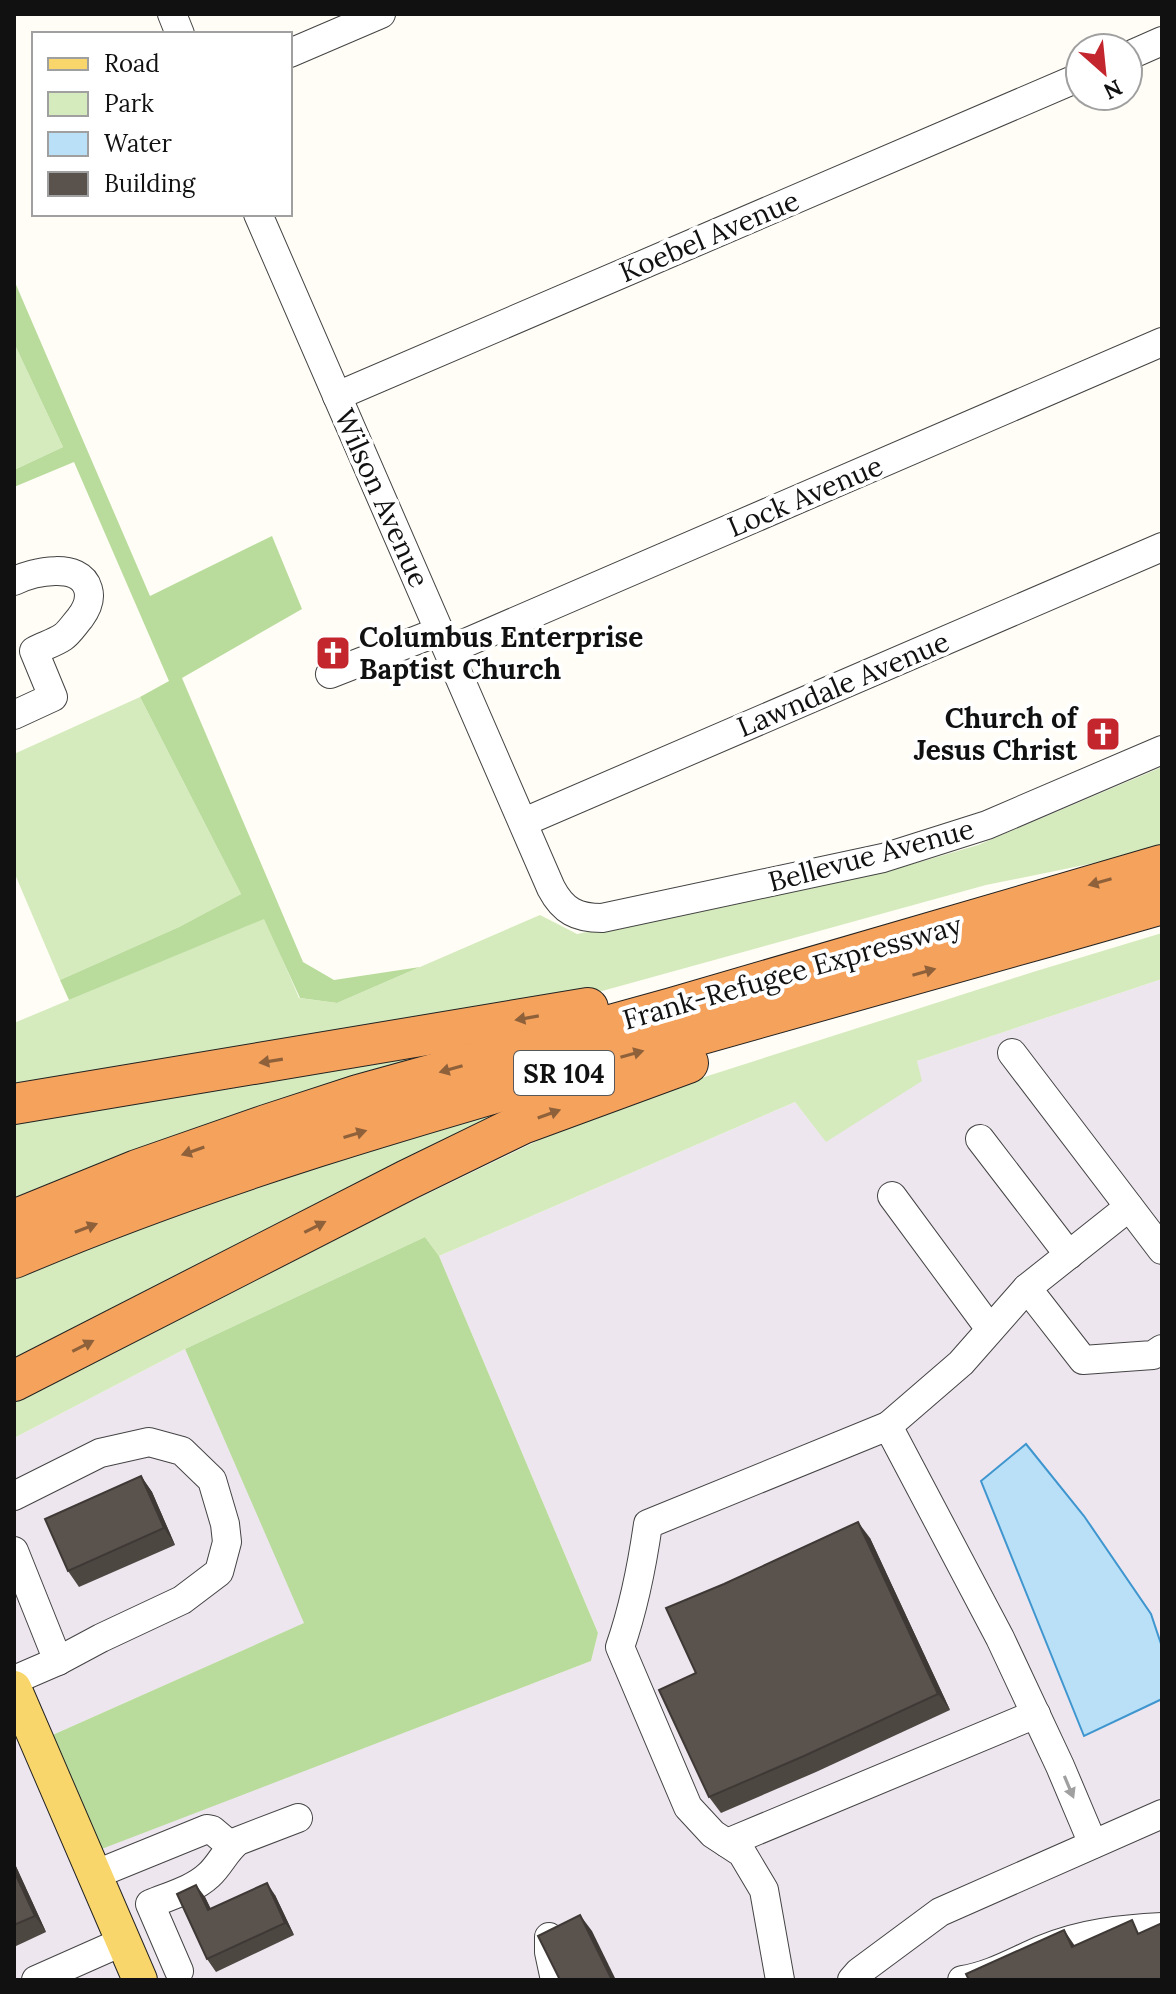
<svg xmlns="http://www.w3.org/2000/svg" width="1176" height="1994" font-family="Lora,serif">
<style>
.industrial{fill:#eee6ef}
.green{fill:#d5ebbd}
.forest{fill:#b9dc9c}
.water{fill:#b9e0f7;stroke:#3f96cf;stroke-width:2}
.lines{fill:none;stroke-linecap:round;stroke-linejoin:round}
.minor-casing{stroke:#444;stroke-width:30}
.major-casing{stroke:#222;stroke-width:36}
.highway-casing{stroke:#222;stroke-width:42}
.minor{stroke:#fff;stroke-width:28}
.major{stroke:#f9d66b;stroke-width:34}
.highway{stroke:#f5a25d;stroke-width:40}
.wall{fill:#4d4742}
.shaded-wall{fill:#3f3936}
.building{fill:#5a524d;stroke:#3f3936;stroke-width:2}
.oneway{fill:#8e613b}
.oneway2{fill:#a0a0a0}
.labels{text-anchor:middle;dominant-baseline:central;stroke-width:8;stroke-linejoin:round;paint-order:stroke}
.shield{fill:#fff;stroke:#585858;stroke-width:2}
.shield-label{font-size:26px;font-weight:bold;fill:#111}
.street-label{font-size:28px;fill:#111;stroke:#fff}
.poi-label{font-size:28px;font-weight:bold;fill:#111;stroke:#fff;text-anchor:start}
</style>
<rect width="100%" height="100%" fill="#fffdf5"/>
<path class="industrial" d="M1162,979v1001h-1148v-542l171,-89 120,274 -257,114 51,112 492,-188 7,-28 -159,-377 356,-154 31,39 91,-80z"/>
<g class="green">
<path d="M14,343l49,104 -49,23z"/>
<path d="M140,697l101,197 -62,33 -119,53 -46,-108v-118z"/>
<path d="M1162,767v78l-58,16 -118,24 -402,111 -570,96v-69l251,-105 34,80 38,5 203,-88 37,19 329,-68 72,-21z"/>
<path d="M1162,933v46l-245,82 5,20 -96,61 -31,-40 -356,154 -14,-19 -240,112 -171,89v-45l556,-268 100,-37 363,-116z"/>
<path d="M444,1050l-430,148v-80z"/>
<path d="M583,1087l-569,283v-90l143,-60 167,-59z"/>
</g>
<g class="forest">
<path d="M14,280l136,316 122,-60 30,73 -120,69 121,284 31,18 86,-13 -83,36 -37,-5 -36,-79 -195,81 -9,-20 119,-53 62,-33 -101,-197 29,-16 -95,-219 -60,25v-17l49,-23 -49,-104z"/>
<path d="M425,1237l14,19 159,377 -7,28 -492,189 -51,-113 256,-114 -119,-274z"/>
</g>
<path class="water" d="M1026,1444l58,72 67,98 11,33v52l-78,37 -103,-255z"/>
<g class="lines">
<defs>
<g id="minor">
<path d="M172,14l8,20"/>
<path d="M290,53l91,-39"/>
<path d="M1128,56l34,-15"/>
<path d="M258,214l293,674c12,23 26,30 51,30l281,-60 104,-33 175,-75"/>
<path d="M337,396l743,-319"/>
<path d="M14,581c19,-9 66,-20 74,8 3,10 -2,21 -8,29 -6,7 -11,15 -17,19 -9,6 -20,9 -29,14l19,46 -39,18"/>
<path d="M449,650l713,-308"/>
<path d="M330,674l110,-43"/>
<path d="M524,822l638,-275"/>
<path d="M1012,1053l150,197"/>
<path d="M980,1139l89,116"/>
<path d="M892,1196l98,133"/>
<path d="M1027,1288l56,72 70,-5 9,-6"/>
<path d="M888,1426l73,-63 66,-75 102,-81"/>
<path d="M14,1496l86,-43 49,-11 33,9 30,29 13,44 2,18 -8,30 -37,28 -81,38 -43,23 -44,19"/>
<path d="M14,1551l44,110"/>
<path d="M727,1843l309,-129"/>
<path d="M94,1875l113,-46 5,1 19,16"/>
<path d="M549,1937v15l6,28"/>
<path d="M179,1971l-29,-67c19,-8 43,-14 59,-29 11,-10 17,-25 29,-34l60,-23"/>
<path d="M36,1980l88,-39"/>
<path d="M780,1980l-16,-90 -22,-37 -29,-19 -25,-27 -68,-160c14,-40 22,-81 28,-123l240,-98 112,212 60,128 33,78"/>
<path d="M852,1980l7,-8 81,-60 222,-98"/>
<path d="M962,1980c29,-4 55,-20 82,-31 38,-16 78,-20 118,-22"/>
</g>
<path id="major" d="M14,1688l126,292"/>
<g id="highway">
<path d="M14,1104l574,-96"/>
<path d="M14,1220l123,-50 129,-45 92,-30 314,-87 490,-143"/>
<path d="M14,1258c199,-85 405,-144 613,-203 179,-50 357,-100 535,-151"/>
<path d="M14,1381l393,-201 115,-56 166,-61"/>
</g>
</defs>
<use href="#minor" class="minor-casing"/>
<use href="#major" class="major-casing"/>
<use href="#highway" class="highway-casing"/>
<use href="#minor" class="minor"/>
<use href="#major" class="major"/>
<use href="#highway" class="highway"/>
</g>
<g class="wall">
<path d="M141,1476l11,16 23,53 -96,42 -11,-16z"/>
<path d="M870,1538l80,172 -134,62 -95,41 -12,-16 -13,-124z"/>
<path d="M14,1862l32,70 -32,15z"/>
<path d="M275,1895l19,40 -78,37 -9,-13 -2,-62 6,12z"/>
</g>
<g class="shaded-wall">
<path d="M141,1476l11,16 23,53 -11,-17z"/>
<path d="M858,1522l12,16 80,172 -12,-16z"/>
<path d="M14,1862l32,70 -11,-16 -21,-45z"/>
<path d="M267,1883l8,12 19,40 -9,-12z"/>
<path d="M196,1885l9,12 12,26 -9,-13z"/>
<path d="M580,1915l12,16 24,49h-4z"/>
<path d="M1064,1930l11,16 -3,1z"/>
</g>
<g class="building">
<path d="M141,1476l23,52 -96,43 -23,-52z"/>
<path d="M858,1522l80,172 -134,62 -95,41 -50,-107 37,-17 -30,-65 58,-24z"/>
<path d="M14,1871l21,45 -21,9z"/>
<path d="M267,1883l18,40 -78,36 -30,-65 19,-9 12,25z"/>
<path d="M580,1915l32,65h-52l-22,-44z"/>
<path d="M1132,1920l6,14 24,-11v57h-193l-3,-6 98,-44 8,17z"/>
</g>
<defs><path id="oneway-solid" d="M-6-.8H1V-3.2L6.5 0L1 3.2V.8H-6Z" transform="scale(2)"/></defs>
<g class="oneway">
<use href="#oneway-solid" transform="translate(1100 882) rotate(164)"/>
<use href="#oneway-solid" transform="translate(924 972) rotate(-16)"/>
<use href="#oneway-solid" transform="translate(527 1018) rotate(170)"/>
<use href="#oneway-solid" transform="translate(632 1054) rotate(-16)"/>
<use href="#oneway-solid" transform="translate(271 1061) rotate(171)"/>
<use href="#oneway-solid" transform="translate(451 1069) rotate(164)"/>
<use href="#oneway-solid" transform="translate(549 1114) rotate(-20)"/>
<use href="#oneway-solid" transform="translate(355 1134) rotate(-17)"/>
<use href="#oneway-solid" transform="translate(193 1151) rotate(161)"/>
<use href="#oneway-solid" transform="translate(315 1227) rotate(-27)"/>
<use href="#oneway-solid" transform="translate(86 1228) rotate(-21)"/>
<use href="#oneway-solid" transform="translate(83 1346) rotate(-27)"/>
</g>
<use class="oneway2" href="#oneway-solid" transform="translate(1069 1787) rotate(67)"/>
<defs>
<symbol id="church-square" viewBox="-11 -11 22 22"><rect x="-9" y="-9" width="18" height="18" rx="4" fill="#c4262e" stroke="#fff"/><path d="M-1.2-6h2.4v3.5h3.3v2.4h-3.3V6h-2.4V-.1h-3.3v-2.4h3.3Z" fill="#fff"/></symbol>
</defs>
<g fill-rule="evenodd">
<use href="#church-square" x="313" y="633" width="40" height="40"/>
<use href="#church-square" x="1083" y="714" width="40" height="40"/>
</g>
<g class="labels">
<rect class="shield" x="514" y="1051" width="100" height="44" rx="6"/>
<g class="shield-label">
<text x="564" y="1073">SR 104</text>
</g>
<g class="street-label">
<text transform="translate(709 236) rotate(-23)">Koebel Avenue</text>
<text transform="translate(805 496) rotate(-23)">Lock Avenue</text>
<text transform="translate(382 498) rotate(66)">Wilson Avenue</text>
<text transform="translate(843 684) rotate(-23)">Lawndale Avenue</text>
<text transform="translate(871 855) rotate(-15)">Bellevue Avenue</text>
<text transform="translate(792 972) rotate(-16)">Frank-Refugee Expressway</text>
</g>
<g class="poi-label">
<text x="359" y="637">Columbus Enterprise<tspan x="359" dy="32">Baptist Church</tspan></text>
<text x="1077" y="718" text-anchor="end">Church of<tspan x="1077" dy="32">Jesus Christ</tspan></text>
</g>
</g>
<rect width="1176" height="1994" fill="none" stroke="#111111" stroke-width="32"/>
<rect x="32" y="32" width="260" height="184" fill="#ffffff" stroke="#a0a0a0" stroke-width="2"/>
<rect x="48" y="58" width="40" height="12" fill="#f9d66b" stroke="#a0a0a0" stroke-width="2"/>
<text x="104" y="72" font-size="24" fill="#111111">Road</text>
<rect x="48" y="92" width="40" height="24" fill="#d5ebbd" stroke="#a0a0a0" stroke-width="2"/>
<text x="104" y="112" font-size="24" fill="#111111">Park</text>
<rect x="48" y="132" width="40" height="24" fill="#b9e0f7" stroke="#a0a0a0" stroke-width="2"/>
<text x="104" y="152" font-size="24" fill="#111111">Water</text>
<rect x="48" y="172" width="40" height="24" fill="#5a524d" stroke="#a0a0a0" stroke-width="2"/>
<text x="104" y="192" font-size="24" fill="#111111">Building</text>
<g transform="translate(1104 72) rotate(153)"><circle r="38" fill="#ffffff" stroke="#a0a0a0" stroke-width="2"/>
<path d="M0-6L14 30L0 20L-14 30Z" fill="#c4262e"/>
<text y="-12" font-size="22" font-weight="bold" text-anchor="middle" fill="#111111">N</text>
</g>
</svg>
